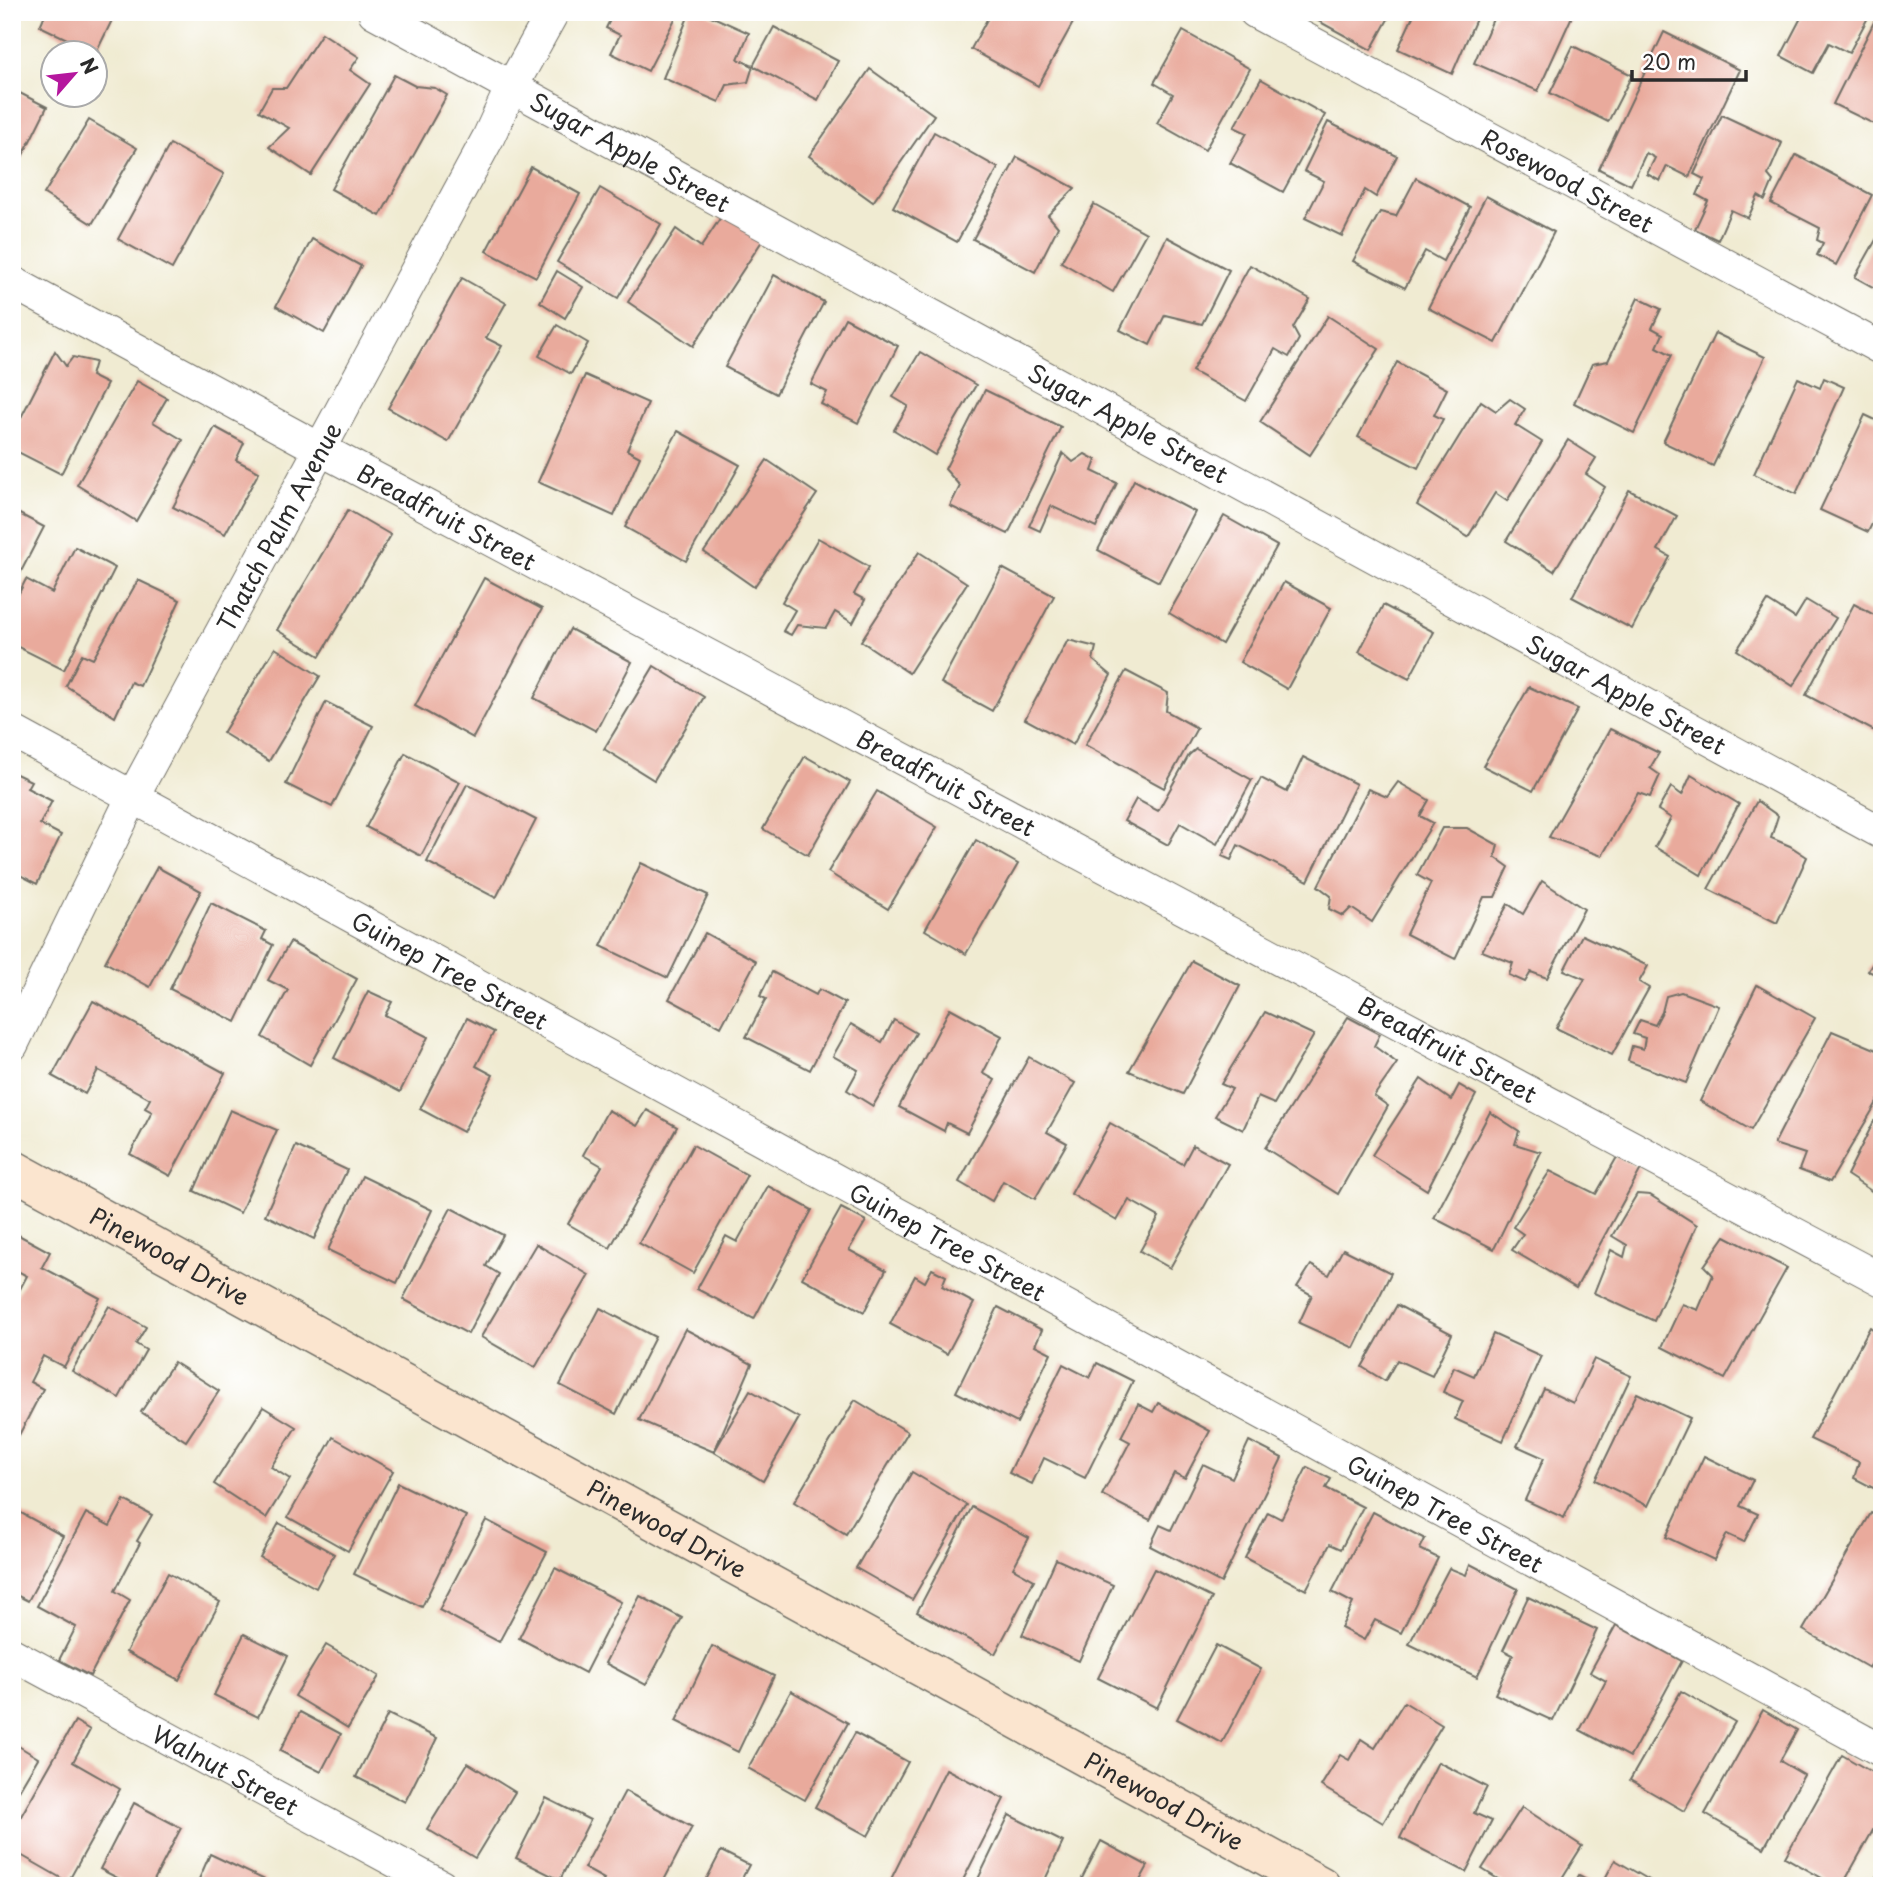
<svg xmlns="http://www.w3.org/2000/svg" width="1894" height="1898" font-family="'Playpen Sans',sans-serif">
<style>
.building{fill:#e9aa9c}
.lines{fill:none;stroke-linecap:round;stroke-linejoin:round}
.minor-casing{stroke:#706e65;stroke-width:34}
.secondary-casing{stroke:#706e65;stroke-width:41}
.minor{stroke:#fff;stroke-width:32}
.secondary{stroke:#fbe5cf;stroke-width:38}
.labels{text-anchor:middle;dominant-baseline:central;stroke-width:5;stroke-linejoin:round;paint-order:stroke}
.street-label{font-size:24px;fill:#2b2b2b;stroke:#fff}
</style>
<rect width="100%" height="100%" fill="#fff"/>
<filter id="ink" filterUnits="userSpaceOnUse"><feTurbulence type="fractalNoise" baseFrequency=".0143" numOctaves="2"/><feDisplacementMap in="SourceGraphic" scale="14" xChannelSelector="R" yChannelSelector="G"/><feConvolveMatrix kernelMatrix="1 2 1 2 8 2 1 2 1" color-interpolation-filters="sRGB"/></filter>
<filter id="wash" filterUnits="userSpaceOnUse"><feTurbulence type="fractalNoise" baseFrequency=".00686" numOctaves="4" result="noise"/><feDisplacementMap in="SourceGraphic" scale="28" xChannelSelector="R" yChannelSelector="G"/><feGaussianBlur stdDeviation="1.57" result="paint"/><feColorMatrix in="noise" values="0 0 0 0 0 0 0 0 0 0 0 0 0 0 0 0 0 1.4 0 .05"/><feComposite in="paint" operator="in"/></filter>
<g filter="url(#wash)">
<rect width="100%" height="100%" fill="#f0ebd2"/>
<g id="blocks">
<g class="building">
<path d="M46,12h70l-22,45v-5l-54,-26z"/>
<path d="M614,12h55l6,7 -27,52 -37,-18 9,-18 -14,-7z"/>
<path d="M690,12h12l47,21 -11,26 15,7 -5,16 -21,3 -8,17 -56,-24z"/>
<path d="M991,12h88l-41,74 -67,-37z"/>
<path d="M1302,12h90l-21,38z"/>
<path d="M1415,12h64l-27,62 -54,-25z"/>
<path d="M1496,12h78l-36,79 -64,-28z"/>
<path d="M1804,12h67l-22,41 -20,-10 -16,30 -32,-17z"/>
<path d="M1879,12h3v116l-49,-24z"/>
<path d="M774,27l64,34 -20,39 -65,-34z"/>
<path d="M1183,31l67,38 -45,81 -48,-27 16,-29 -19,-11z"/>
<path d="M1664,32l76,38 -51,107 -22,-11 -7,15 -13,-7 8,-16 -9,-5 -15,32 -32,-16z"/>
<path d="M322,33l37,24 -9,13 20,14 -59,91 -42,-28 20,-19 -30,-17 13,-23h14z"/>
<path d="M1573,46l59,29 -24,47 -58,-29z"/>
<path d="M870,69l64,46 -61,87 -64,-46z"/>
<path d="M394,75l21,11 20,2 12,7 -67,121 -49,-27z"/>
<path d="M1261,79l64,36 -42,77 -53,-29 17,-30 -13,-6z"/>
<path d="M12,89l35,18 -35,70z"/>
<path d="M1722,115l60,28 -14,32 5,6 -8,19 -7,-4 -10,22 -17,-8 -13,30 -23,-11 13,-28 -11,-6 7,-16 -10,-5z"/>
<path d="M89,120l48,28 -45,76 -48,-30z"/>
<path d="M1328,122l69,34 -21,41 -11,-7 -23,46 -37,-18 19,-37 -20,-10z"/>
<path d="M934,132l64,36 -41,74 -64,-35z"/>
<path d="M170,144l54,30 -52,95 -54,-30z"/>
<path d="M1796,155l76,40 -36,70 -19,-10 6,-12 -6,-3 3,-12 -49,-25z"/>
<path d="M1017,157l58,31 -27,27 10,12 -23,45 -62,-33z"/>
<path d="M531,167l49,27 -44,83 -50,-26z"/>
<path d="M1416,178l54,29 -27,54 -18,-10 -20,37 -52,-27 27,-49 16,4z"/>
<path d="M600,188l61,36 -43,74 -61,-36z"/>
<path d="M1486,196l68,36 -58,111 -68,-35z"/>
<path d="M1094,204l52,29 -33,59 -52,-30z"/>
<path d="M725,211l39,27 -71,108 -65,-44 48,-73 25,18z"/>
<path d="M1882,229v63l-27,-15z"/>
<path d="M1167,237l62,33 -27,54 -37,-9 -15,30 -30,-15z"/>
<path d="M312,239l49,27 -37,67 -48,-27z"/>
<path d="M1250,265l60,34 -17,29 6,11 -10,18 -14,-8 -29,52 -54,-30z"/>
<path d="M557,271l26,16 -18,31 -25,-16z"/>
<path d="M774,275l50,27 -48,92 -51,-27z"/>
<path d="M462,278l44,25 -20,35 16,8 -54,96 -60,-34z"/>
<path d="M1638,298l23,11 -9,19 11,6 -6,13 15,8 -38,78 -60,-30 18,-39 16,-3z"/>
<path d="M1328,316l51,33 -69,106 -50,-33z"/>
<path d="M845,318l53,28 -40,77 -37,-19 6,-12 -16,-8z"/>
<path d="M557,325l31,18 -17,31 -32,-18z"/>
<path d="M1715,333l50,24 -52,109 -50,-24z"/>
<path d="M55,351l11,15 7,-9 22,5 -4,14 16,8 -46,90 -49,-25v-14z"/>
<path d="M920,352l56,33 -41,70 -41,-25 14,-24 -15,-9z"/>
<path d="M1397,362l50,27 -13,26 9,4 -25,49 -60,-31z"/>
<path d="M585,375l63,28 -21,47 13,7 -26,59 -76,-34z"/>
<path d="M1798,378l22,10 4,-10 20,9 -48,107 -42,-20z"/>
<path d="M137,381l30,17 -14,24 30,18 -47,81 -59,-36z"/>
<path d="M985,390l76,37 -53,107 -58,-28 10,-20 -15,-17z"/>
<path d="M1510,399l15,10 -10,16 27,17 -35,59 -12,-8 -27,44 -51,-32 64,-104 15,10z"/>
<path d="M1865,415l17,8v81l-14,28 -48,-22z"/>
<path d="M215,427l29,16 -8,17 23,12 -34,62 -52,-27z"/>
<path d="M678,431l62,34 -54,96 -61,-34z"/>
<path d="M1568,440l28,18 -10,16 19,13 -51,84 -48,-30z"/>
<path d="M1063,453l10,9 12,-8 11,6 -4,11 25,12 -21,44 -45,-21 -11,25 -11,-5z"/>
<path d="M767,460l50,34 -63,93 -50,-35z"/>
<path d="M1134,480l61,32 -36,70 -61,-32z"/>
<path d="M1629,490l48,26 -19,34 12,7 -38,72 -60,-32z"/>
<path d="M12,510l32,17 -32,62z"/>
<path d="M348,510l43,25 -71,121 -43,-26z"/>
<path d="M1224,516l53,30 -55,98 -53,-31z"/>
<path d="M818,538l51,29 -15,27 11,6 -12,23 -18,-11 -9,16 -29,-3 -6,10 -8,-4 12,-21 -13,-8z"/>
<path d="M75,547l40,21 -51,102 -52,-26v-37l14,-28 26,14z"/>
<path d="M919,552l48,31 -58,90 -48,-32z"/>
<path d="M1002,568l52,28 -62,115 -51,-28z"/>
<path d="M484,578l58,31 -69,129 -58,-32z"/>
<path d="M138,580l42,20 -40,86 -9,-4 -16,35 -49,-31 16,-32 11,5z"/>
<path d="M1284,582l47,26 -44,81 -47,-27z"/>
<path d="M1806,600l30,18 -43,68 -56,-36 31,-49 27,17z"/>
<path d="M1854,604l28,15v108l-4,6 -72,-38z"/>
<path d="M1383,605l51,27 -25,47 -50,-27z"/>
<path d="M570,629l62,33 -36,69 -62,-33z"/>
<path d="M1068,640l28,7 -3,13 18,15 -38,70 -48,-26z"/>
<path d="M275,648l45,28 -51,85 -46,-28z"/>
<path d="M654,666l50,31 -50,83 -50,-31z"/>
<path d="M1126,671l42,22 -2,18 31,17 -33,60 -79,-43z"/>
<path d="M1529,687l49,22 -45,82 -50,-25z"/>
<path d="M326,702l47,24 -41,81 -46,-23z"/>
<path d="M1610,729l49,24 -9,15 10,7 -10,22 -12,-4 -36,63 -53,-19z"/>
<path d="M1196,749l56,31 -35,64 -37,-21 -12,22 -44,-24 12,-22 22,12 31,-56z"/>
<path d="M405,753l55,29 -39,74 -55,-29z"/>
<path d="M805,756l45,26 -42,73 -45,-26z"/>
<path d="M1303,757l53,27 -48,97 -70,-36 -7,15 -9,-4 39,-78 26,14z"/>
<path d="M12,772l19,9 -4,7 25,13 -12,23 21,11 -24,49 -25,-13z"/>
<path d="M1691,775l48,29 -38,71 -46,-28 16,-29 -13,-8 13,-23 11,8z"/>
<path d="M1398,782l31,18 -9,16 13,7 -61,99 -21,-14 -8,8 -14,-7 2,-13 -13,-10 50,-97 19,8z"/>
<path d="M467,784l69,36 -40,78 -69,-36z"/>
<path d="M877,791l60,36 -49,82 -60,-37z"/>
<path d="M1757,801l21,15 -7,22 19,8 17,11 -30,66 -69,-34z"/>
<path d="M1442,828h25l31,17 -3,12 14,10 -14,30h-11l-29,62 -49,-25 25,-51 -14,-8z"/>
<path d="M976,840l42,24 -52,90 -41,-24z"/>
<path d="M641,863l67,32 -40,83 -67,-32z"/>
<path d="M157,867l44,24 -51,96 -45,-25z"/>
<path d="M1542,881l42,28 -37,69 -16,-6 -6,10 -16,-7 4,-12 -31,-12 26,-47 15,10z"/>
<path d="M211,903l55,28 -4,8 11,6 -37,77 -66,-33z"/>
<path d="M705,933l51,28 -35,66 -52,-28z"/>
<path d="M1582,935l66,31 -9,16 10,6 -37,67 -56,-27 29,-49 -21,-9z"/>
<path d="M290,942l67,37 -47,86 -48,-28 26,-47 -20,-10z"/>
<path d="M1882,948v29l-14,-6z"/>
<path d="M1192,961l48,25 -57,108 -54,-23z"/>
<path d="M772,972l44,23 3,-6 26,14 -35,67 -64,-33 20,-38 -6,-3z"/>
<path d="M1757,985l58,33 -64,112 -51,-29z"/>
<path d="M368,991l24,11 -7,13 43,22 -28,55 -66,-34z"/>
<path d="M1681,992l38,14 -33,77 -58,-22 4,-15 11,3 2,-11 -12,-4 7,-14 15,5 7,-13 4,-16z"/>
<path d="M93,1001l132,72 -55,103 -40,-22 22,-42 -7,-4 5,-9 -52,-29 -13,24 -33,-18z"/>
<path d="M950,1008l52,28 -19,37 12,7 -28,53 -20,-10 -3,8 -45,-24z"/>
<path d="M1265,1012l49,23 -40,69 -16,-7 -15,33 -28,-14 17,-27 -11,-5z"/>
<path d="M1348,1017l32,17 -6,12 23,17 -23,33 14,10 -50,88 -73,-46z"/>
<path d="M467,1018l27,14 -18,34 17,9 -30,57 -43,-23z"/>
<path d="M894,1020l22,13 -43,73 -26,-16 11,-20 -25,-14 18,-32 31,18z"/>
<path d="M1832,1031l50,21v42l-52,88 -31,-12 6,-16 -31,-10z"/>
<path d="M1029,1057l46,26 -28,49 20,11 -32,56 -32,-18 -11,20 -33,-19z"/>
<path d="M1421,1079l30,21 8,-15 17,10 -49,95 -55,-35z"/>
<path d="M230,1110l47,20 -37,83 -46,-22z"/>
<path d="M608,1110l29,16 10,-16 30,17 -67,121 -42,-24 34,-58 -19,-11z"/>
<path d="M1490,1112l29,19 -4,13 26,8 -47,97 -60,-31z"/>
<path d="M1874,1121l8,3v74l-35,-23z"/>
<path d="M1110,1123l73,41 10,-19 35,19 -58,104 -30,-17 19,-34 -30,-17 -12,21 -46,-27z"/>
<path d="M693,1145l54,30 -54,98 -54,-30z"/>
<path d="M296,1146l51,24 -33,69 -49,-24z"/>
<path d="M1617,1157l24,12 -65,119 -64,-38 11,-16 -10,-7 37,-56 46,23z"/>
<path d="M362,1176l70,34 -35,73 -69,-33z"/>
<path d="M768,1186l44,24 -58,109 -57,-30 29,-53 11,6z"/>
<path d="M1637,1194l13,1 47,30 -43,96 -60,-28 17,-43 13,7 3,-12 -15,-9z"/>
<path d="M451,1208l52,27 -17,31 13,8 -31,60 -65,-35z"/>
<path d="M841,1208l25,13 -17,29 37,20 -22,42 -62,-34z"/>
<path d="M13,1232l37,20 -8,15 58,31 -36,69 -21,-11 -13,26 13,7 -24,46 -7,-4v-127l15,-28 -15,-8z"/>
<path d="M1725,1236l62,32 -62,111 -63,-32 20,-43 16,6 15,-35 -9,-9z"/>
<path d="M536,1244l53,31 -54,93 -54,-31z"/>
<path d="M1343,1249l48,24 -37,75 -55,-25 13,-28 -15,-8 14,-22 18,10z"/>
<path d="M932,1269l14,7 -4,10 32,17 -27,51 -57,-30 25,-48 10,6z"/>
<path d="M1397,1305l55,29 -20,42 -35,-16 -12,21 -23,-14z"/>
<path d="M109,1306l37,21 -10,17 10,6 -27,48 -47,-27z"/>
<path d="M998,1307l44,23 -7,15 16,8 -34,70 -61,-31z"/>
<path d="M600,1308l55,29 -39,77 -56,-29z"/>
<path d="M1870,1327l12,9v110l-6,10 6,5v20l-5,9 -23,-12 5,-16 -49,-23z"/>
<path d="M685,1329l67,35 -38,88 36,-62 49,28 -36,63 -49,-29 -75,-32z"/>
<path d="M1493,1334l48,22 -38,85 -48,-22 8,-18 -20,-9 11,-25 20,9z"/>
<path d="M1594,1359l37,17 -67,142 -39,-18 19,-42 -27,-12 27,-57 29,14z"/>
<path d="M174,1362l45,29 -33,50 -45,-29z"/>
<path d="M1097,1363l36,18 -48,97 -41,-20 -12,26 -23,-11 54,-109 27,14z"/>
<path d="M1637,1393l53,25 -42,88 -53,-26z"/>
<path d="M855,1400l53,32 -62,102 -52,-32z"/>
<path d="M1158,1403l52,28 -25,47 -11,-5 -24,47 -48,-25 28,-53 -9,-5 17,-33 15,8z"/>
<path d="M263,1407l33,20 -25,40 19,12 -24,39 -52,-34z"/>
<path d="M333,1437l60,34 -45,80 -60,-34z"/>
<path d="M1249,1441l33,17 -61,125 -71,-37 10,-21 11,5 32,-66 29,14z"/>
<path d="M1704,1456l49,24 -13,26 18,8 -14,28 -17,-8 -13,26 -48,-23z"/>
<path d="M1307,1467l24,12 -5,9 37,19 -22,42 -11,-5 -24,46 -61,-32 23,-46 13,7z"/>
<path d="M912,1472l55,33 -55,95 -56,-32z"/>
<path d="M398,1483l68,33 -44,91 -68,-33z"/>
<path d="M124,1500l28,15 -15,26 3,2 -25,48 15,9 -40,76 -31,-16 17,-33 -39,-21 49,-93 24,13z"/>
<path d="M972,1507l57,31 -16,30 21,12 -39,74 -78,-42z"/>
<path d="M12,1508l51,28 -35,65 -16,-8z"/>
<path d="M1373,1512l52,27 -5,10 18,9 -37,75 -26,-13 -11,20 -23,-12 12,-25 -21,-11z"/>
<path d="M1871,1513l11,6v126l-13,23 -66,-38z"/>
<path d="M486,1520l61,32 -48,90 -60,-32z"/>
<path d="M279,1523l55,31 -18,34 -56,-31z"/>
<path d="M1056,1559l57,26 -34,76 -57,-26z"/>
<path d="M1470,1564l48,25 -41,88 -68,-33 40,-76 17,7z"/>
<path d="M555,1568l66,34 -36,71 -66,-35z"/>
<path d="M1154,1569l58,29 -55,110 -59,-30z"/>
<path d="M168,1573l52,29 -41,78 -53,-28z"/>
<path d="M640,1596l42,22 -36,67 -41,-22z"/>
<path d="M1528,1597l69,33 -44,91 -58,-27 18,-39 -10,-5z"/>
<path d="M1616,1625l66,36 -52,96 -50,-27 26,-49 -16,-9z"/>
<path d="M244,1634l44,22 -30,61 -44,-22z"/>
<path d="M326,1645l53,31 -31,52 -53,-32z"/>
<path d="M1216,1645l45,24 -39,74 -45,-24z"/>
<path d="M712,1646l62,30 -36,76 -62,-31z"/>
<path d="M791,1691l57,32 -43,77 -57,-32z"/>
<path d="M1681,1691l54,31 -51,89 -54,-31z"/>
<path d="M1404,1702l38,23 -59,98 -62,-37 19,-31 9,5 12,-21 14,9z"/>
<path d="M1763,1710l34,20 -17,31 24,14 -40,73 -59,-34z"/>
<path d="M300,1712l41,22 -20,38 -41,-21z"/>
<path d="M388,1714l49,24 -32,64 -49,-25z"/>
<path d="M75,1721l15,9 -17,32 47,27 -52,93 -56,-32v-18z"/>
<path d="M855,1733l53,29 -40,74 -53,-29z"/>
<path d="M12,1742l26,16 -26,44z"/>
<path d="M1842,1755l40,23v36l-40,72h-6l-51,-29z"/>
<path d="M1438,1762l49,25 -13,26 18,8 -26,51 -66,-34z"/>
<path d="M468,1763l47,29 -40,66 -48,-29z"/>
<path d="M946,1769l58,30 -44,87h-56l-13,-7z"/>
<path d="M625,1791l67,36 -31,59h-61l4,-7 -20,-11z"/>
<path d="M546,1798l44,22 -30,60 -44,-22z"/>
<path d="M134,1803l47,25 -30,58h-18l-33,-17z"/>
<path d="M1522,1807l60,39 -25,40h-30l-5,-3 -2,3h-11l-27,-17z"/>
<path d="M1009,1815l54,27 -21,44h-56l-9,-5z"/>
<path d="M1101,1841l47,25 -11,20h-59z"/>
<path d="M721,1851l28,14 -11,21h-35z"/>
<path d="M210,1854l55,26 -3,6h-66z"/>
<path d="M1615,1860l36,21 -3,5h-47z"/>
<path d="M1882,1866v20h-11z"/>
<path d="M1579,1875l21,11h-27z"/>
</g>
</g>
</g>
<g filter="url(#ink)">
<use href="#blocks" fill-opacity="0" stroke="#706e65" stroke-width="2"/>
<g class="lines">
<defs>
<g id="minor">
<path id="s1" d="M374,12l1508,821"/>
<path id="s2" d="M1255,12l627,337"/>
<path id="s3" d="M12,282l308,167 1562,831"/>
<path id="s4" d="M12,731l1870,1020"/>
<path id="s5" d="M12,1045l121,-249 355,-658 24,-52 41,-74"/>
<path id="s6" d="M12,1654l429,232"/>
</g>
<g id="secondary">
<path id="s7" d="M12,1169l1309,717"/>
</g>
</defs>
<use href="#minor" class="minor-casing"/>
<use href="#secondary" class="secondary-casing"/>
<use href="#minor" class="minor"/>
<use href="#secondary" class="secondary"/>
</g>
</g>
<g class="labels">
<g class="street-label">
<text stroke="none"><textPath href="#s1" startOffset="292">Sugar Apple Street</textPath></text>
<text stroke="none"><textPath href="#s2" startOffset="355">Rosewood Street</textPath></text>
<text stroke="none"><textPath href="#s1" startOffset="859">Sugar Apple Street</textPath></text>
<text stroke="none"><textPath href="#s3" startOffset="494">Breadfruit Street</textPath></text>
<text stroke="none"><textPath href="#s5" startOffset="583">Thatch Palm Avenue</textPath></text>
<text stroke="none"><textPath href="#s1" startOffset="1426">Sugar Apple Street</textPath></text>
<text stroke="none"><textPath href="#s3" startOffset="1060">Breadfruit Street</textPath></text>
<text stroke="none"><textPath href="#s4" startOffset="499">Guinep Tree Street</textPath></text>
<text stroke="none"><textPath href="#s3" startOffset="1628">Breadfruit Street</textPath></text>
<text stroke="none"><textPath href="#s4" startOffset="1066">Guinep Tree Street</textPath></text>
<text stroke="none"><textPath href="#s7" startOffset="180">Pinewood Drive</textPath></text>
<text stroke="none"><textPath href="#s4" startOffset="1633">Guinep Tree Street</textPath></text>
<text stroke="none"><textPath href="#s7" startOffset="747">Pinewood Drive</textPath></text>
<text stroke="none"><textPath href="#s6" startOffset="243">Walnut Street</textPath></text>
<text stroke="none"><textPath href="#s7" startOffset="1314">Pinewood Drive</textPath></text>
</g>
</g>
<rect width="1894" height="1898" fill="none" stroke="#fff" stroke-width="42"/>
<g transform="translate(74 74) rotate(62)"><circle r="33" fill="#ffffff" stroke="#aaaaaa" stroke-width="2"/>
<path d="M0-5L12 26L0 18L-12 26Z" fill="#b5179e"/>
<text y="-10" font-size="19" font-weight="bold" text-anchor="middle" fill="#2b2b2b">N</text>
</g>
<path d="M1632 70v10h114v-10" fill="none" stroke="#2b2b2b" stroke-width="3.5"/>
<text x="1642" y="70" font-size="21" fill="#2b2b2b" stroke="#ffffff" stroke-width="5" paint-order="stroke">20 m</text>
</svg>
